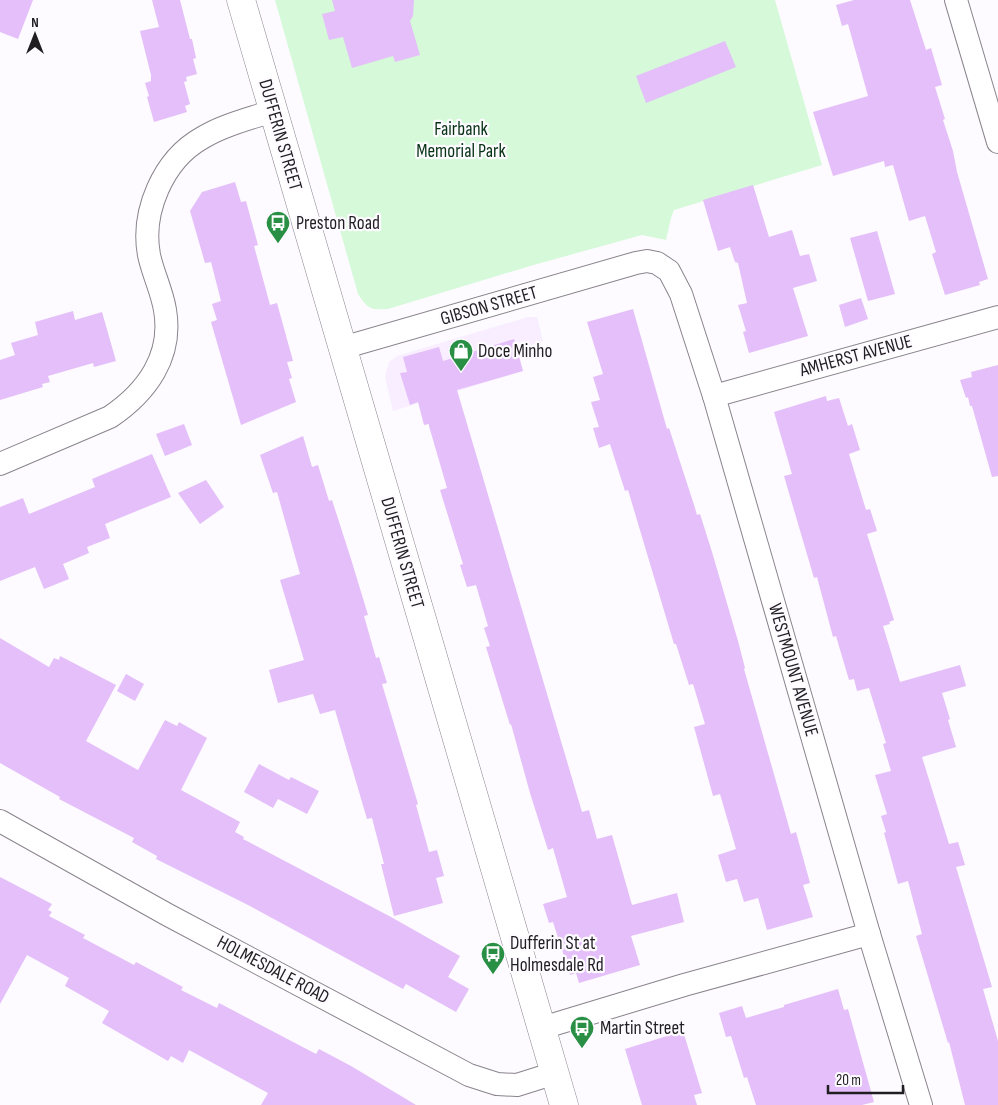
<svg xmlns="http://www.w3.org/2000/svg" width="998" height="1105" font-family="'Sofia Sans Condensed',sans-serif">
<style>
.built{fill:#f8eeff}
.green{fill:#d6f9da}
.building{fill:#e4bff9}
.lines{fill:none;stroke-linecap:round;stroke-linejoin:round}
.minor-casing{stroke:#8a848d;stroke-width:24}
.secondary-casing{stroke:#8a848d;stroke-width:29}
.minor{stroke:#fff;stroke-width:22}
.secondary{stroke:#fff;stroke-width:28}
.labels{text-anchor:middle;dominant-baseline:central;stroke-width:4.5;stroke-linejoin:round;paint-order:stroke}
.park-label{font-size:19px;fill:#073214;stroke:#fdfbff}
.street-label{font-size:19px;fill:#211e22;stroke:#fdfbff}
.poi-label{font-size:19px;fill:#211e22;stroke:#fdfbff;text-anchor:start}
</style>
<rect width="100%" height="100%" fill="#fdfbff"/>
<path class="built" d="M528,317h9l6,24 -25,9 5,21 -130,40 -8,-34 4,-15 8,-6z"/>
<path class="green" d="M275,0h500l47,165 -148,45 -3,8 -5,22 -24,-5 -112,31 -142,43c-18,1 -20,0 -30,-15z"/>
<g class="building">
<path d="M0,0h33l-15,39 -18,-7z"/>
<path d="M152,0h28l10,39h2l4,19 -3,1 4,15 -11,3 1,4 -3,1 6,22 -5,2 2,6 -33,10 -7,-25 2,-1 -4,-13 6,-2v-6l-11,-44 19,-4z"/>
<path d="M332,0h82l-1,16 -3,5 10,34 -25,7 -2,-6 -41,12 -9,-31 -14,3 -7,-26 13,-3z"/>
<path d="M854,0h56l16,50 5,-2 11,37 -7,2 10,32 -2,1 10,31 4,21 31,107 -9,3 1,3 -35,10 -13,-41 4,-2 -11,-36 -16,5 -16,-56 -8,2 -1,-6 -51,15 -20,-64 55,-16 -20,-72 -6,2 -6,-21z"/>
<path d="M725,41l11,26 -90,36 -10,-27z"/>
<path d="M235,182l6,20 5,-1 12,44 -4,1 16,59 7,-2 16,58 -6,1 5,16 -3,1 7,23 -55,23 -30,-103 6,-2 -5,-16 9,-3 -10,-39 -6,1 -15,-52 12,-19z"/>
<path d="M753,185l16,52 23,-7 8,26 9,-2 8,27 -24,7 15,48 -59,17 -6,-21 3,-1 -8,-26 9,-2 -9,-40 -3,-1 -5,-15 -12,4 -15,-51z"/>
<path d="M877,231l18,63 -27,7 -18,-63z"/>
<path d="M861,298l7,21 -23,8 -6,-22z"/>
<path d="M633,309l34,120 2,-1 26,80 2,7 3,-1 12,38 26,89 7,27 -1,1 47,165 5,-2 14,51 -7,2 10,32 -46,13 -9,-32 -14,4 -7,-23 -11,3 -8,-27 18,-6 -16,-55 -7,2 -19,-69 11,-3 -12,-40 -4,1 -13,-41h-2l-46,-154 -3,1 -15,-47 -11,4 -6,-20 6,-1 -8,-25 9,-2 -7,-23 10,-3 -16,-52z"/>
<path d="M73,311l2,9 27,-8 14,49 -22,6 -1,-4 -45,13 2,6 -8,2 1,3 -43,13v-40l15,-5 -4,-12 27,-8 -3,-13z"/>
<path d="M514,339l9,32 -66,19 125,422 7,-2 8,29 15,-4 20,70 45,-12 7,29 -53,14 9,29 -61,18 -3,-10 -6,2 -17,-53 -4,1 -6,-19 24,-7 -14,-49 -5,2 -18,-57 -19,-69 -1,1 -24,-78 4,-1 -6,-18 4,-2 -12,-41 -9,2 -7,-22 3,-1 -23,-74 7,-2 -18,-62v-2l-5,1 -6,-23 -8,3 -10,-32 7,-1 -4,-15 36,-10 4,14z"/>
<path d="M998,365v111l-6,1 -20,-71h-2l-2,-9 -2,1 -6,-18 12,-3 -1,-5z"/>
<path d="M826,396l1,5 12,-3 9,28 4,-2 8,26 -11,4 17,56 4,-1 7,22 -10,3 27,86 -5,2 1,2 -7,2 17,56 60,-17 6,21 -24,7 8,26 -2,1 8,27 -34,10 27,87 9,-2 7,23 -9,2 36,120 -9,2 15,52v64h-33l-16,-63 -1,1 -32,-107 6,-2 -14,-53 -10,3 -14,-51 2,-1 -5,-16 6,-2 -12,-39 16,-4 -8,-27 3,-1 -17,-55 -12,3 -3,-12 -5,1 -13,-44 -3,1 -16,-60 -3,1 -30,-102 8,-2 -18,-62z"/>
<path d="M184,424l8,21 -27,11 -9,-22z"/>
<path d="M303,436l9,31 6,-2 11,36 3,-1 19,59 17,56 -4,1 12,42 3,-1 8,26 -5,1 36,120 -2,1 13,47 8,-2 7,26 -8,2 7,25 -49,13 -13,-52h3l-12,-46 -5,1 -32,-109 -15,4 -7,-20 -35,9 -9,-33 35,-10 -24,-80 20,-6 -23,-82 -4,1 -13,-38z"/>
<path d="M152,454l19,43 -66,27 5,14 -23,9 2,6 -26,11 6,15 -25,10 -9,-22 -35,14v-74l23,-9 6,16 66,-27 -3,-8z"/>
<path d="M206,480l18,27 -24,17 -22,-31z"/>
<path d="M0,638l49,29 5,-9 5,2 1,-4 56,29 -30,56 52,29 27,-50 12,6 2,-4 28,16 -26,52 59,32 -5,10 9,5 -1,2 148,78 69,39 -12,21 21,12 -13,23 -50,-28 -3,5 -155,-84 -92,-46 1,-3 -25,-14 2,-4 -75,-39 1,-2 -60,-34z"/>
<path d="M126,674l18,10 -9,17 -18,-10z"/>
<path d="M259,764l30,16 2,-3 28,14 -12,23 -29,-15 -5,9 -29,-16z"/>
<path d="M0,877l52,27 -4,6 4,2 -3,4 36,19 -2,3 51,27 2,-3 47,25 -2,3 36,18 2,-5 97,51 3,-5 32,17 65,39h-155l7,-12 -79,-43 -6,13 -12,-7 -3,5 -66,-38 7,-12 -44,-25 4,-8 -42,-23 -27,49z"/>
<path d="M838,989l6,21 4,-1 26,93 -12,3h-106l-9,-28 -3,1 -13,-42 -5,1 -7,-24 23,-7 4,12 38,-11v-2z"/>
<path d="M683,1031l19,62 -8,2 3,10h-55l-17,-56z"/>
</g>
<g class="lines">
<defs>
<g id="minor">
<path d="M956,0l42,142"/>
<path d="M342,348l294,-85 11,-2 10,2 12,8 12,23 33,102 155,538 52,171"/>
<path d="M714,396l284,-79"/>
<path d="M0,464l110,-47c37,-25 63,-61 55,-107 -3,-19 -12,-36 -16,-55 -8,-43 14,-95 53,-117 21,-13 47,-19 70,-27"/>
<path d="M0,821l168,94 301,160 28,9 20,1 38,-12"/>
<path d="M542,1028l142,-43 185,-51"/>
</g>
<path id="secondary" d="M241,0l323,1105"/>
</defs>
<use href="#minor" class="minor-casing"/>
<use href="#secondary" class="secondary-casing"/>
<use href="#minor" class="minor"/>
<use href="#secondary" class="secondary"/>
</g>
<defs>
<symbol id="bus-pin" viewBox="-11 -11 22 30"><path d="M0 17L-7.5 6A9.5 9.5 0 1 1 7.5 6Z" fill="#298f45" stroke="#fdfbff"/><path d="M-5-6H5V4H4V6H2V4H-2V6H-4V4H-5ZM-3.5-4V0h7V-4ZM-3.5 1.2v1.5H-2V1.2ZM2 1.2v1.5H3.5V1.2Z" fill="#fff"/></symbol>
<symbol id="shop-pin" viewBox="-11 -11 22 30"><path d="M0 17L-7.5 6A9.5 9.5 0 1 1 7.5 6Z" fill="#298f45" stroke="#fdfbff"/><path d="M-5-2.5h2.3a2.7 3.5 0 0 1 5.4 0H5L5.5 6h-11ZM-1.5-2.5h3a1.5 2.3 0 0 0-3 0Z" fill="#fff"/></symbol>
</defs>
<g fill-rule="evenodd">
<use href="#bus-pin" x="264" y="209" width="28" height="38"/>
<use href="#shop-pin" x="447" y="337" width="28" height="38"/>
<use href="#bus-pin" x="479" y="940" width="28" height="38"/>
<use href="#bus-pin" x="568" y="1014" width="28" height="38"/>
</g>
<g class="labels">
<g class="park-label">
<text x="461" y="129">Fairbank<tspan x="461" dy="22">Memorial Park</tspan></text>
</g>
<g class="street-label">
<text transform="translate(280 135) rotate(74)">DUFFERIN STREET</text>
<text transform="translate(489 306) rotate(-16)">GIBSON STREET</text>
<text transform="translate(856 356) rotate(-15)">AMHERST AVENUE</text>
<text transform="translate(402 553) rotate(74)">DUFFERIN STREET</text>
<text transform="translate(793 670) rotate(74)">WESTMOUNT AVENUE</text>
<text transform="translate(273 970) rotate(28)">HOLMESDALE ROAD</text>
</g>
<g class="poi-label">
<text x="296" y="223">Preston Road</text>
<text x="478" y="351">Doce Minho</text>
<text x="510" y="943">Dufferin St at<tspan x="510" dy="22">Holmesdale Rd</tspan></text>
<text x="600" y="1028">Martin Street</text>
</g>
</g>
<g transform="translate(35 35)" stroke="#fdfbff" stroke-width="4" paint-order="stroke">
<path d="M0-4L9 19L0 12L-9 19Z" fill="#211e22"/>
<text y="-8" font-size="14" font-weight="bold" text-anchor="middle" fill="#211e22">N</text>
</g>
<path d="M828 1085v8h75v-8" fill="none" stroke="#211e22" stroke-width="2.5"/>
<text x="836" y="1085" font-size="15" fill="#211e22" stroke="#fdfbff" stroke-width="4" paint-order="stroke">20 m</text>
</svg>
